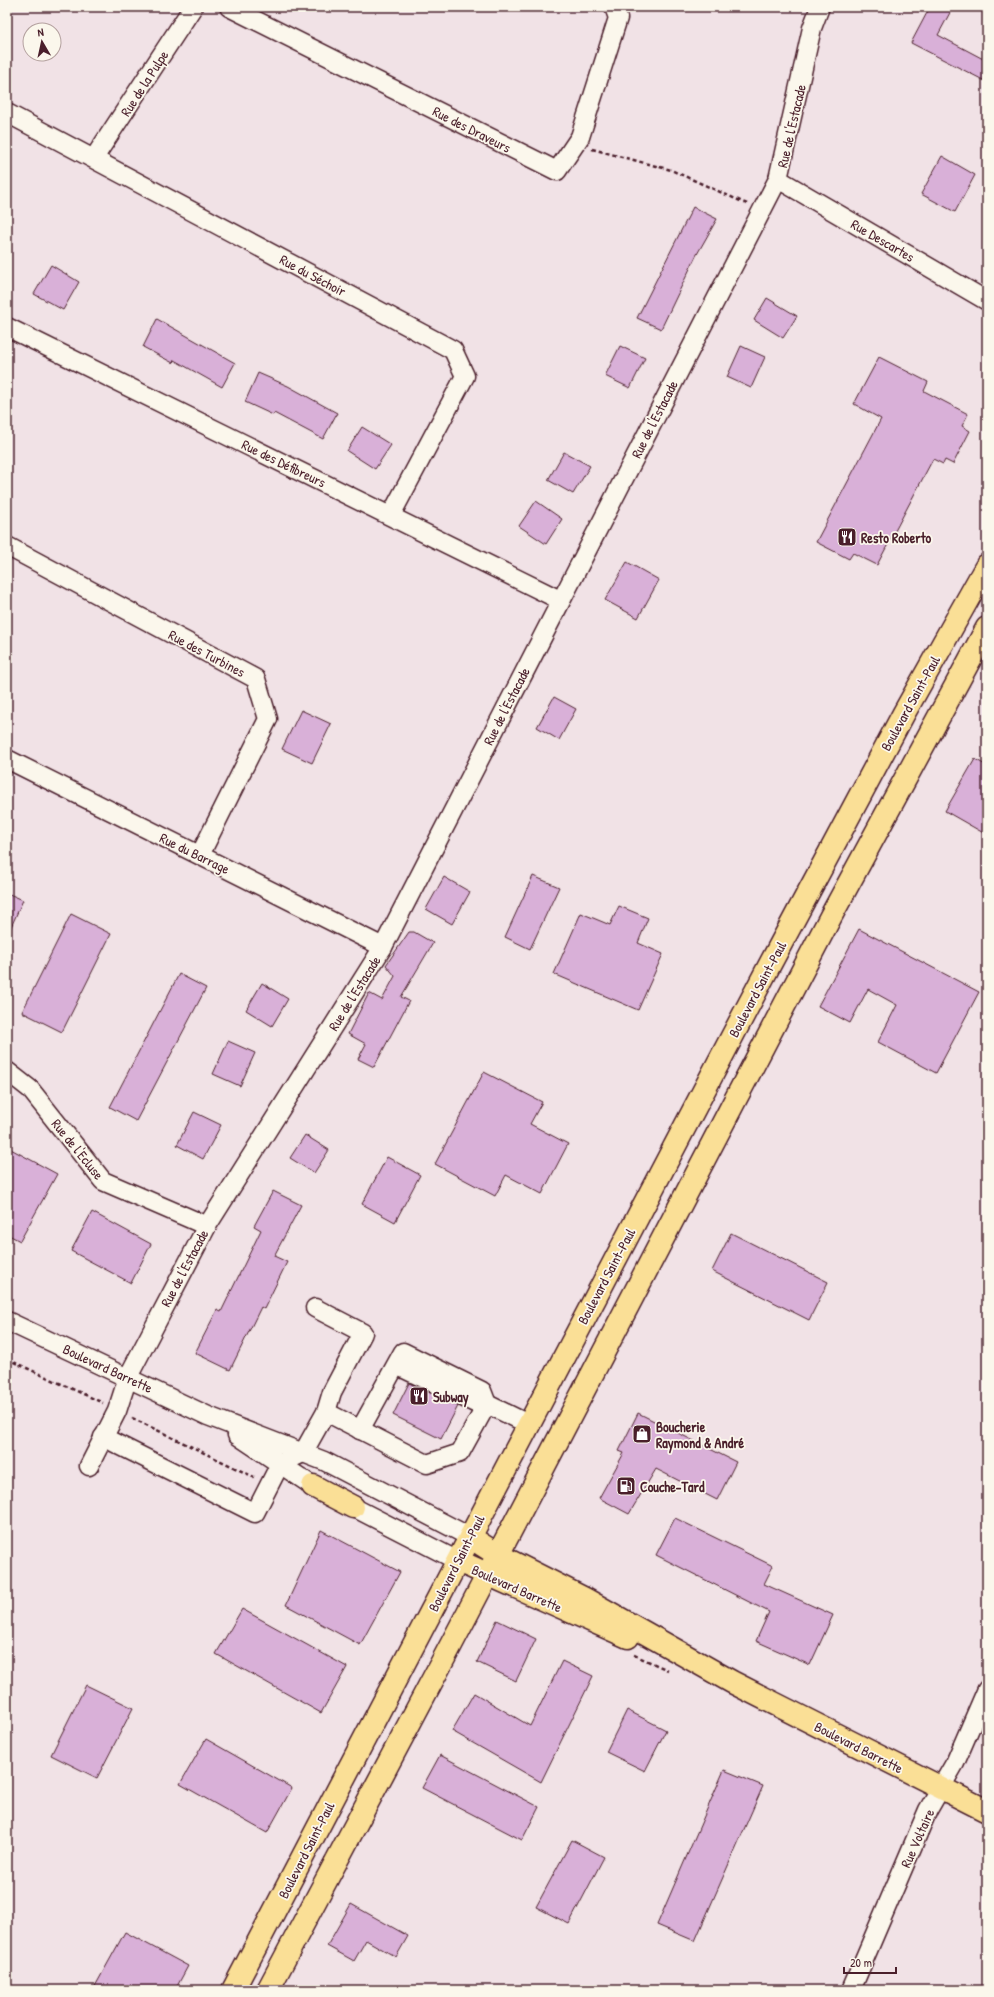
<svg xmlns="http://www.w3.org/2000/svg" width="994" height="1997" font-family="'Patrick Hand',sans-serif">
<style>
.building{fill:#d9b0d8;stroke:#4a1f2b}
.lines{fill:none;stroke-linecap:round;stroke-linejoin:round}
.minor-casing{stroke:#4a1f2b;stroke-width:21}
.major-casing{stroke:#4a1f2b;stroke-width:25}
.path{stroke:#4a1f2b;stroke-width:2.5;stroke-dasharray:4 3;stroke-linecap:butt}
.minor{stroke:#fbf7ec;stroke-width:18}
.major{stroke:#fadf96;stroke-width:22}
.labels{text-anchor:middle;dominant-baseline:central;stroke-width:3.5;stroke-linejoin:round;paint-order:stroke}
.street-label{font-size:14px;fill:#4a1f2b;stroke:#fbf7ec}
.poi-label{font-size:14px;font-weight:bold;fill:#4a1f2b;stroke:#fbf7ec;text-anchor:start}
</style>
<rect width="100%" height="100%" fill="#f1e2e6"/>
<filter id="ink" filterUnits="userSpaceOnUse"><feTurbulence type="fractalNoise" baseFrequency=".025" numOctaves="2"/><feDisplacementMap in="SourceGraphic" scale="8" xChannelSelector="R" yChannelSelector="G"/><feConvolveMatrix kernelMatrix="1 2 1 2 8 2 1 2 1" color-interpolation-filters="sRGB"/></filter>
<g filter="url(#ink)">
<g class="building">
<path d="M930,7h23l-15,28 49,26v21l-76,-39z"/>
<path d="M942,156l33,19 -20,37 -34,-18z"/>
<path d="M693,207l24,12 -21,37 -35,73 -24,-11z"/>
<path d="M51,265l28,17 -16,28 -29,-16z"/>
<path d="M767,298l30,18 -14,22 -29,-18z"/>
<path d="M157,319l78,44 -13,24 -48,-27 -1,3 -30,-16z"/>
<path d="M620,346l25,12 -15,30 -25,-12z"/>
<path d="M741,346l24,11 -14,31 -24,-11z"/>
<path d="M879,357l49,25 -4,9 44,23 -6,12 8,5 -17,33 -8,-4 -2,4 -10,-5 -56,106 -24,-12 -4,6 -33,-17 65,-123 -27,-15z"/>
<path d="M258,373l30,13 49,27 -14,26 -49,-26 -1,2 -28,-13z"/>
<path d="M362,427l29,18 -16,24 -28,-18z"/>
<path d="M564,452l26,14 -17,28 -25,-14z"/>
<path d="M536,501l26,18 -16,25 -27,-18z"/>
<path d="M627,562l32,18 -21,38 -33,-18z"/>
<path d="M554,697l22,12 -17,31 -22,-13z"/>
<path d="M301,710l30,14 -19,39 -30,-14z"/>
<path d="M975,759l12,7v69l-42,-24z"/>
<path d="M533,876l26,11 -29,62 -25,-12z"/>
<path d="M444,877l26,15 -18,32 -26,-15z"/>
<path d="M7,893l16,7 -16,36z"/>
<path d="M619,906l29,12 -10,25 25,11 -25,56 -84,-36 27,-61 29,12z"/>
<path d="M71,914l40,20 -49,98 -40,-20z"/>
<path d="M859,929l120,63 -43,81 -58,-31 19,-37 -29,-16 -18,34 -32,-17z"/>
<path d="M409,932h5l19,11 -32,54 8,4 -35,66 -16,-8 8,-15 -18,-10 21,-41 13,7 13,-24 -9,-11z"/>
<path d="M179,974l27,14 -70,133 -26,-14z"/>
<path d="M262,983l26,16 -16,27 -26,-16z"/>
<path d="M228,1041l27,12 -15,33 -27,-12z"/>
<path d="M484,1072l58,30 -12,22 38,20 -26,50 -36,-19 -11,21 -60,-32z"/>
<path d="M194,1112l27,13 -18,34 -26,-14z"/>
<path d="M305,1135l24,15 -15,23 -24,-15z"/>
<path d="M7,1147l50,27 -37,67 -13,-7z"/>
<path d="M387,1157l33,18 -25,47 -33,-18z"/>
<path d="M273,1191l28,14 -27,51 13,6 -23,47 -3,-2 -31,63 -35,-17 22,-43 4,2 40,-82 -7,-4z"/>
<path d="M92,1212l59,32 -20,39 -60,-32z"/>
<path d="M731,1233l97,49 -19,38 -97,-49z"/>
<path d="M409,1383l49,23 -17,33 -48,-24z"/>
<path d="M638,1413l98,49 -19,38 -61,-31 -27,45 -30,-16 25,-45 -5,-2z"/>
<path d="M675,1518l98,48 -9,18 69,31 -23,50 -54,-24 13,-29 -113,-57z"/>
<path d="M321,1530l79,42 -40,73 -74,-40z"/>
<path d="M242,1609l105,58 -26,46 -105,-59z"/>
<path d="M497,1620l39,19 -20,42 -39,-19z"/>
<path d="M562,1661l31,15 -52,106 -89,-51 22,-38 56,33z"/>
<path d="M86,1685l47,23 -36,70 -46,-23z"/>
<path d="M627,1710l39,20 -21,41 -39,-19z"/>
<path d="M206,1739l86,49 -25,45 -87,-49z"/>
<path d="M440,1755l99,52 -17,33 -100,-52z"/>
<path d="M724,1770l39,16 -68,155 -38,-16z"/>
<path d="M572,1840l32,17 -35,67 -33,-17z"/>
<path d="M351,1904l57,32 -12,21 -30,-17 -12,21 -27,-15z"/>
<path d="M125,1932l63,34 -13,24h-82z"/>
</g>
<g class="lines">
<defs>
<g id="minor">
<path d="M229,7l328,164 23,-34 38,-119 -4,-11"/>
<path d="M7,113l446,237 12,26 -74,139"/>
<path d="M94,158l99,-151"/>
<path d="M778,179l209,122"/>
<path d="M7,327l553,273"/>
<path d="M7,546l249,133 12,40 -68,136"/>
<path d="M7,759l376,188"/>
<path d="M7,1071l23,18 73,92 104,45"/>
<path d="M315,1308l48,25 -31,59 -6,20"/>
<path d="M7,1321l201,95 116,45 146,76"/>
<path d="M360,1430l43,-78 79,39 5,13 -12,-1 -79,-38"/>
<path d="M237,1435l76,51"/>
<path d="M103,1437l152,76 25,-49 23,-11 23,-41 101,52 33,-11 27,-49 41,20"/>
<path d="M89,1466l28,-55 11,-34 79,-151 176,-279 395,-768 34,-151 8,-21"/>
<path d="M353,1507l105,54"/>
<path d="M851,1990l77,-180 27,-47 32,-74"/>
</g>
<g id="major">
<path d="M313,1486l40,21"/>
<path d="M470,1537l28,18 87,44 147,83 255,129"/>
<path d="M458,1561l170,76"/>
<path d="M233,1990l535,-1022 136,-255 83,-148"/>
<path d="M268,1990l183,-345 380,-729 156,-288"/>
</g>
</defs>
<use href="#minor" class="minor-casing"/>
<use href="#major" class="major-casing"/>
<g class="path">
<path d="M592,149l79,21 76,34"/>
<path d="M7,1359l96,44"/>
<path d="M132,1418l122,59"/>
<path d="M634,1655l34,15"/>
</g>
<use href="#minor" class="minor"/>
<use href="#major" class="major"/>
</g>
</g>
<defs>
<symbol id="restaurant-square" viewBox="-11 -11 22 22"><rect x="-9" y="-9" width="18" height="18" rx="4" fill="#4a1f2b" stroke="#fbf7ec"/><path d="M-5-6h1v4h1v-4h1v4h1v-4h1v5L-1.5 .5V6h-2V.5L-5-1ZM5-6V6H3V1.5H1.5Q1.5-4 5-6Z" fill="#fff"/></symbol>
<symbol id="shop-square" viewBox="-11 -11 22 22"><rect x="-9" y="-9" width="18" height="18" rx="4" fill="#4a1f2b" stroke="#fbf7ec"/><path d="M-5-2.5h2.3a2.7 3.5 0 0 1 5.4 0H5L5.5 6h-11ZM-1.5-2.5h3a1.5 2.3 0 0 0-3 0Z" fill="#fff"/></symbol>
<symbol id="fuel-square" viewBox="-11 -11 22 22"><rect x="-9" y="-9" width="18" height="18" rx="4" fill="#4a1f2b" stroke="#fbf7ec"/><path d="M-5.5-6h7V0h2V4h1.3V-2.5L3-4.5l.8-.8L6-3V5H2.5V1h-1V6h-7ZM-4.2-4.7v3.2H.2V-4.7Z" fill="#fff"/></symbol>
</defs>
<g fill-rule="evenodd">
<use href="#restaurant-square" x="836" y="526" width="22" height="22"/>
<use href="#restaurant-square" x="408" y="1385" width="22" height="22"/>
<use href="#shop-square" x="631" y="1423" width="22" height="22"/>
<use href="#fuel-square" x="615" y="1475" width="22" height="22"/>
</g>
<g class="labels">
<g class="street-label">
<text transform="translate(144 83) rotate(-57)">Rue de la Pulpe</text>
<text transform="translate(791 126) rotate(-77)">Rue de l'Estacade</text>
<text transform="translate(472 129) rotate(27)">Rue des Draveurs</text>
<text transform="translate(883 240) rotate(30)">Rue Descartes</text>
<text transform="translate(313 275) rotate(28)">Rue du Séchoir</text>
<text transform="translate(654 419) rotate(-63)">Rue de l'Estacade</text>
<text transform="translate(284 463) rotate(26)">Rue des Défibreurs</text>
<text transform="translate(207 653) rotate(28)">Rue des Turbines</text>
<text transform="translate(910 703) rotate(-61)">Boulevard Saint-Paul</text>
<text transform="translate(506 706) rotate(-63)">Rue de l'Estacade</text>
<text transform="translate(195 853) rotate(26)">Rue du Barrage</text>
<text transform="translate(757 989) rotate(-62)">Boulevard Saint-Paul</text>
<text transform="translate(354 993) rotate(-58)">Rue de l'Estacade</text>
<text transform="translate(78 1149) rotate(51)">Rue de l'Ecluse</text>
<text transform="translate(184 1268) rotate(-62)">Rue de l'Estacade</text>
<text transform="translate(606 1276) rotate(-62)">Boulevard Saint-Paul</text>
<text transform="translate(108 1368) rotate(25)">Boulevard Barrette</text>
<text transform="translate(456 1563) rotate(-63)">Boulevard Saint-Paul</text>
<text transform="translate(517 1588) rotate(24)">Boulevard Barrette</text>
<text transform="translate(859 1747) rotate(27)">Boulevard Barrette</text>
<text transform="translate(917 1838) rotate(-66)">Rue Voltaire</text>
<text transform="translate(306 1850) rotate(-63)">Boulevard Saint-Paul</text>
</g>
<g class="poi-label">
<text x="861" y="537">Resto Roberto</text>
<text x="433" y="1396">Subway</text>
<text x="656" y="1426">Boucherie<tspan x="656" dy="16">Raymond &amp; André</tspan></text>
<text x="640" y="1486">Couche-Tard</text>
</g>
</g>
<rect width="994" height="1997" fill="none" stroke="#fbf7ec" stroke-width="24"/>
<rect x="12" y="12" width="970" height="1973" fill="none" stroke="#4a1f2b" stroke-width="1.5" filter="url(#ink)"/>
<g transform="translate(42 42) rotate(351)"><circle r="19" fill="#fbf7ec" stroke="#b4a19f"/>
<path d="M0-3L7 15L0 10L-7 15Z" fill="#4a1f2b"/>
<text y="-6" font-size="11" font-weight="bold" text-anchor="middle" fill="#4a1f2b">N</text>
</g>
<path d="M844 1967v6h52v-6" fill="none" stroke="#4a1f2b" stroke-width="2"/>
<text x="850" y="1967" font-size="12" fill="#4a1f2b" stroke="#fbf7ec" stroke-width="3" paint-order="stroke">20 m</text>
</svg>
